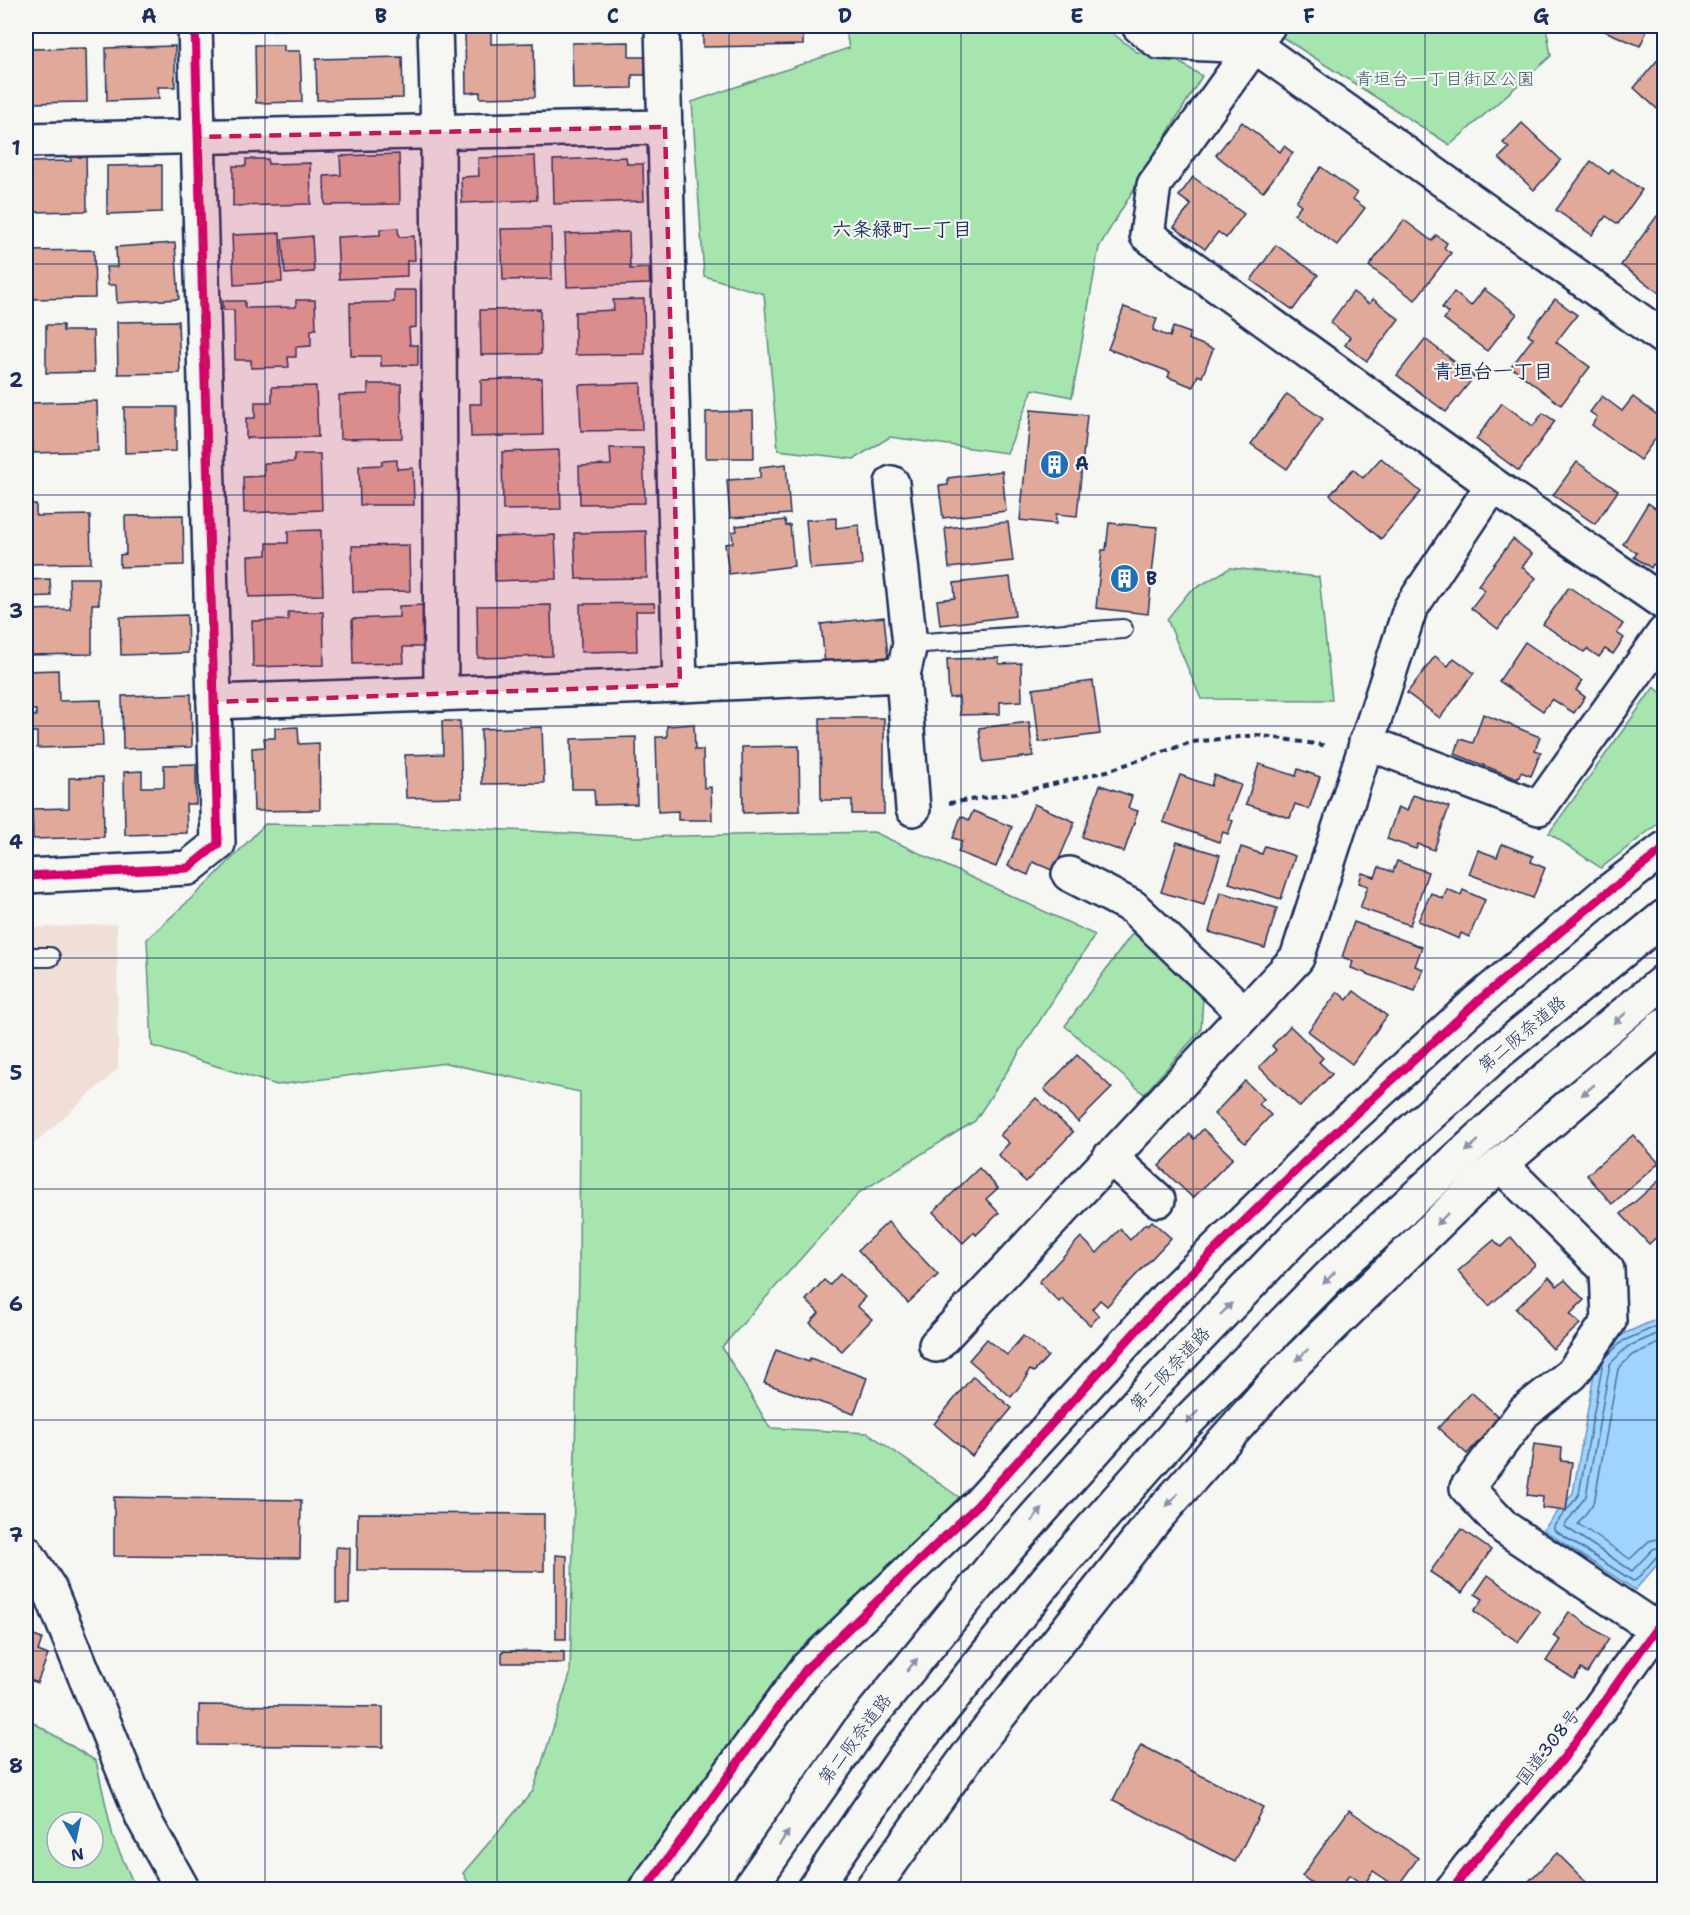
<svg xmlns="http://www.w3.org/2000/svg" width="1690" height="1915" font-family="'Shantell Sans','Klee One',sans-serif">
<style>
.built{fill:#f0dfd7}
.green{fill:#a6e5ad;stroke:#608a86;stroke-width:1.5;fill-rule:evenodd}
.water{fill:#9ed4fd;stroke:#6a92bd;stroke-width:1.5}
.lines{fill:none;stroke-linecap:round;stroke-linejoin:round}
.shore{stroke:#4f719e;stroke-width:1.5}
.building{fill:#e1a999;stroke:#1b2f5e;stroke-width:1.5}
.service-casing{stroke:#1b2f5e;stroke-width:22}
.minor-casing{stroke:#1b2f5e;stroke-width:38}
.tertiary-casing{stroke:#1b2f5e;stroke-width:38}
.trunk-casing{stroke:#1b2f5e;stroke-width:38}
.motorway-casing{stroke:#1b2f5e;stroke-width:38}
.path{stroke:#1b2f5e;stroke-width:4;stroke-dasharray:6 4.5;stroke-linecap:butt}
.service{stroke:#f6f6f2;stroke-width:18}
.minor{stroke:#f6f6f2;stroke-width:33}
.tertiary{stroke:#f6f6f2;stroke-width:33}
.trunk{stroke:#f6f6f2;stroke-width:33}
.motorway{stroke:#f6f6f2;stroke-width:33}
.cycleway-casing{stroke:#f6f6f2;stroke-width:13}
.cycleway{stroke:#d6006c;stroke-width:9}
.oneway{fill:#8892a8}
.marked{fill:#c2185b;fill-opacity:0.2;stroke:#c2185b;stroke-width:4.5;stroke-dasharray:12 8;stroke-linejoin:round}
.grid{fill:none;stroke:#1b2f5e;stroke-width:1.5;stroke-opacity:0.55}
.labels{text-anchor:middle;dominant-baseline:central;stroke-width:4.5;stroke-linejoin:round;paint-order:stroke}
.park-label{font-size:18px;fill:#3e5c72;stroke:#f6f6f2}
.poi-label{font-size:18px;font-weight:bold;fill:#1b2f5e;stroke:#f6f6f2;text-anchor:start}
.street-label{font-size:18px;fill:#1b2f5e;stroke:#f6f6f2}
.neighbourhood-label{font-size:20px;font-weight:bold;fill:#1b2f5e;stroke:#f6f6f2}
.neatline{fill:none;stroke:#1b2f5e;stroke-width:2}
.grid-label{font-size:20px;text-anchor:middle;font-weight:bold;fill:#1b2f5e}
</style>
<rect width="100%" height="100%" fill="#f6f6f2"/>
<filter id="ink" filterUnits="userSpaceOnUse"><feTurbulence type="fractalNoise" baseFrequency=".0167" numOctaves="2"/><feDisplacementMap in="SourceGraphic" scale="12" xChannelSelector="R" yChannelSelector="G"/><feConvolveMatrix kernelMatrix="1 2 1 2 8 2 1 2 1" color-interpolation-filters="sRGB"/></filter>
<g filter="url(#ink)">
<path class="built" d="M117,924l1,145 -92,82v-223z"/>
<g class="green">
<path d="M845,26h258l34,26 42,10 23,14 -103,171 -27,150 -39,-8 -26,64 -117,-16 -36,22 -76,-9 -14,-156 -60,-18 -12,-174 157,-54z"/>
<path d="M1285,26h261l5,30 -101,89 -171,-110z"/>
<path d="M1230,568l89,9 13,123 -131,-1 -34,-80 22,-27z"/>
<path d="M1654,687l10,8v124l-63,49 -52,-35z"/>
<path d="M265,824l189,3 181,10 239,-5 221,103 -120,186 -115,71 -138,155 48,81 98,5 95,67 -114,102 -55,57 -167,230h-155l-9,-16 70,-82 37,-116 9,-401 1,-182 -134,-29 -169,22 -125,-39 -5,-107 61,-56z"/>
<path d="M1134,931l69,65 -2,34 -57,64 -79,-68z"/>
<path d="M26,1718l70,43 17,76 23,52h-110zM57,1822h36v36h-36z"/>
</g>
<path class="water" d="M1664,1316v241l-29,33 -92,-60 30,-37 24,-136 22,-21z"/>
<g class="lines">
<g class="shore">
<path d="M1664,1331l-37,16 -17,17 -24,132 -22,30 68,45 21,-22 11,-3"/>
<path d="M1664,1341l-32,14 -14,14 -23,129 -3,7 -14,19 52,35 19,-18 15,-4"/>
<path d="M1605,1358l18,-17 41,-18"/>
<path d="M1568,1509l11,-15 24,-132"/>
<path d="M1565,1512l-11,14v4l79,51 3,-1 22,-25 6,-1"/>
</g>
</g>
<g class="building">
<path d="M241,26h59l1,3 -60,2z"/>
<path d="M349,26h55v3l-55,1z"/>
<path d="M703,26h100v19l-100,2z"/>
<path d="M1601,26h48l-9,20 -40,-17z"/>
<path d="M465,32h26v12l43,-1 1,54 -55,1v-6l-14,1z"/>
<path d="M629,42v15h16v18h-13v13l-59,1 -1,-46z"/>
<path d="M255,45h29v6h16l2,51 -46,1z"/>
<path d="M175,46v41h-17l1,12 -52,2 -1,-53z"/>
<path d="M86,48l1,54 -59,1v-21h-2v-33z"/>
<path d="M402,57l1,41 -86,2 -1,-41z"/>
<path d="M1660,57l4,4v54l-30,-27z"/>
<path d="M1242,122l38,30 4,-6 9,7 -30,39 -47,-37z"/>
<path d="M1522,123l39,37 -27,30 -35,-32 10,-10 -6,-5z"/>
<path d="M71,153h15l1,58 -61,1v-33h5l-1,-17 41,-1z"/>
<path d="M399,154l1,50 -75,1 -1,-29 17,-1 -1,-19z"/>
<path d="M535,156l2,44 -75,3 -1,-26 18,-1 -1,-18z"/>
<path d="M626,157l1,7h16l1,37 -90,3 -1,-44z"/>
<path d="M246,159h22v5l42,-1 1,41 -78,2v-40h13z"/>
<path d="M1591,161l18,13 3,-5 30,21 -24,34 -12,-8 -14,19 -36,-25z"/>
<path d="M162,165v47l-55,2v-48z"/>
<path d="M1321,167l36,26 -4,6 12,9 -28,37 -43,-31 7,-9 -5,-4z"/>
<path d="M1193,177l51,37 -18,24 -8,-6 -13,17 -31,-22 17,-22 -12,-9z"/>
<path d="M1657,216l7,5v72l-2,2 -41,-30z"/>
<path d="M1404,220l28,21 4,-6 11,8 -3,5 7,5 -36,47 -46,-34z"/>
<path d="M398,228l1,9 15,-1 1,24 -8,1v15l-68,3 -2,-42 43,-2v-6z"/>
<path d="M551,228l1,51 -49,1 -2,-51z"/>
<path d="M629,232l1,37 19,-1 1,16 -83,3 -2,-53z"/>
<path d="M280,233l2,49 -48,3 -2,-50z"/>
<path d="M312,236l2,36 -29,2 -3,-35z"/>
<path d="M175,243l4,56 -62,4 -1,-18h-8l-2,-18h11l-1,-20z"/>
<path d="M1276,245l42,30 -25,35 -42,-30z"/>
<path d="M94,250l1,48 -69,1v-48z"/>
<path d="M1484,289l33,25 -30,37 -43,-32 4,-6 -6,-5 12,-16 17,14z"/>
<path d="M394,290h22v37l-7,1 1,17h8v20l-37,1v-10h-30l-1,-53 44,-1z"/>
<path d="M1353,292l16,12 4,-5 26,20 -32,42 -22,-16 5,-8 -20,-14z"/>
<path d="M644,299l1,55 -70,1v-43l39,-2 -1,-10z"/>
<path d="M1555,299l22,16 -21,27 34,25 -29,38 -50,-38 22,-29 -5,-4z"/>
<path d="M296,300h19l1,29 -5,1v16l-15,1v10h-8l1,10 -38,1v-8h-16l-1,-50h-11v-9h22v7l51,-1z"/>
<path d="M1124,307l33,12 -4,11 17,7 3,-10 17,6 -2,6 25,10 -11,28 -4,-2 -5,12 -25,-10 2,-5 -62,-23z"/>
<path d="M540,309l1,45 -60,1 -1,-45z"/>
<path d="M178,321l2,52 -62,1 -1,-52z"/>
<path d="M46,325h17v6h30l1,41 -48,1z"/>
<path d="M1425,339l49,38 -28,35 -49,-37z"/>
<path d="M542,378l1,57 -72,2 -1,-33h11v-24z"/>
<path d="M641,383l1,47 -61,1 -2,-46z"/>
<path d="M368,384h33l1,54 -62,1 -1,-44 29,-1z"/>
<path d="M316,386l2,51 -72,1v-20h9v-16h17v-15z"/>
<path d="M1287,394l36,25 -36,50 -36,-25z"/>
<path d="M1602,396l20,15 11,-14 31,23v7l-24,33 -48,-35 5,-8 -7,-5z"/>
<path d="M97,401l1,50 -65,2v-10h-7v-29h4l-1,-11z"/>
<path d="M1502,403l31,23 10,-13 12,8 -36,50 -43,-32z"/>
<path d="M124,407h52v44l-51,2z"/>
<path d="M1031,410l56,5 -10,101 -21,-2v10l-36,-4z"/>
<path d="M753,411l1,47h-48v-46z"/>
<path d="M610,448h33l2,55 -65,1 -1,-38 32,-1z"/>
<path d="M559,450l2,59 -58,1 -1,-58z"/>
<path d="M294,454h26l2,56 -78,3 -1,-36 21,-1v-13l30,-1z"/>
<path d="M1381,458l40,34 -40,47 -51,-44 23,-26 10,9z"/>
<path d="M397,460v9l16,-1 1,37h-54l-1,-39 23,-1v-4z"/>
<path d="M1577,462l41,29 -23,33 -42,-29z"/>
<path d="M786,464l4,50 -60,4 -3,-38 33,-2v-11z"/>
<path d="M1002,471l4,40 -63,7 -4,-32 9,-1v-7z"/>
<path d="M1648,503l16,11v57l-11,-7 -2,4 -17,-11 3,-4 -14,-9z"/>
<path d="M26,504h10v12l54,-1 1,48 -65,1z"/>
<path d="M183,515l1,50 -64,2v-12l6,-1 -1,-38z"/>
<path d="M836,518v10l23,-3 3,40 -52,4 -4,-49z"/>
<path d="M785,520l1,6 4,-1 4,41 -65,8 -4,-30 8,-1 -1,-11 5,-1 -1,-5z"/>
<path d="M1008,522l5,39 -64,7 -4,-40z"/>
<path d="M1109,523l48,4 -9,87 -52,-6 6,-58h4z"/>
<path d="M321,530l2,65 -74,2 -1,-41 19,-1v-12h21v-12z"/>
<path d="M646,531l1,47 -71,1 -2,-46z"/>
<path d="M555,535l2,44 -62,2 -1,-44z"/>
<path d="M1513,539l19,15 -10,13 14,11 -38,51 -27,-21 14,-18 -7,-5z"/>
<path d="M409,545l1,46 -57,1 -1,-46z"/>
<path d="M1010,577l5,39 -75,9 -3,-25 18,-2 -1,-15z"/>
<path d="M69,578h29l1,26h-7v50l-66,1v-45l44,-1z"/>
<path d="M50,579l1,17 -25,1v-17z"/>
<path d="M1569,587l54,37 -6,9 7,5 -11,16 -8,-5 -6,8 -12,-8 -3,3 -41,-28z"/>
<path d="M654,603l1,8h-19l1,40 -56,1 -1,-48z"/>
<path d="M425,605l1,42h-23l1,16 -51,1 -1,-45 47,-2v-11z"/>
<path d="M551,605l1,51 -74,2 -1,-52z"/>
<path d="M288,612h35l1,53 -71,2 -1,-46 36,-1z"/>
<path d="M187,615l1,38 -67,2 -1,-38z"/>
<path d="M884,617l4,40 -63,7 -4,-40z"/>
<path d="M1525,642l57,39 -6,9 9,7 -11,16 -22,-14 -9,12 -44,-30z"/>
<path d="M1435,656l13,10 6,-8 20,15 -34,45 -33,-25z"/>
<path d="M999,658v6l22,-1 1,38 -22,1v12l-40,1 -1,-18 -10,1 -2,-39z"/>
<path d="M58,670l1,31 42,-1 2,46 -66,2v-16h-6v-16h5v-6h-10v-39z"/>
<path d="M1093,681l7,53 -61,8 -6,-53z"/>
<path d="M191,694l1,53 -69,2 -1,-53z"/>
<path d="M1483,714l57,23 -5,13 6,2 -10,24 -10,-4 -3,7 -63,-25 5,-15 13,4z"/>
<path d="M820,718h64v96h-32v-14h-31z"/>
<path d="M442,721h18l2,76 -56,1 -1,-43 38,-1z"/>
<path d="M1029,722l4,34 -50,6 -4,-34z"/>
<path d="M694,724l1,26h8l1,38 7,-1 1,33h-34v-9l-20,1 -2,-75h11v-11z"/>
<path d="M298,727l1,17 20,-1 1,67 -66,1 -2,-63 13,-1 -1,-9h11v-10z"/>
<path d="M542,727l2,56 -62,1 -1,-55z"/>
<path d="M636,737l1,67 -42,1 -1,-16h-22l-1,-50z"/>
<path d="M799,746l1,65 -57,2 -1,-66z"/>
<path d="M196,764v40h-10l1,29 -62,2 -1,-63 18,-1v16h22v-22z"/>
<path d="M1259,764l37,12 2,-7 22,8 -11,32 -14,-5 -5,14 -44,-14z"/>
<path d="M1180,775l31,11 3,-11 27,10 -13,34 5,2 -5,13 -5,-2 -4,10 -56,-20z"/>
<path d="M103,777l1,60 -71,2 -1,-30 37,-1v-30z"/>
<path d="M1100,785l32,11 -4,12 10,3 -14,41 -42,-15z"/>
<path d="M1413,795l36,12 -15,43 -16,-6 -2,5 -29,-10 11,-32 9,4z"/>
<path d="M1034,804l41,18 -21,49 -21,-9 -5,13 -20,-9z"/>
<path d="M973,811l39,16 -16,40 -38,-15 4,-11 -9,-3 8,-22 8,4z"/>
<path d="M1177,842l43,13 -16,50 -43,-13z"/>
<path d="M1502,844l31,12 -2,6 14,6 -12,30 -64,-24 9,-24 19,7z"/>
<path d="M1265,846l30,10 -14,43 -52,-16 12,-36 21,7z"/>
<path d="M1397,861l31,11 -18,53 -50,-17 8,-22 -9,-3 3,-10 13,4 4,-10 14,5z"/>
<path d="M1447,889l14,6 2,-5 22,10 -16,37 -8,-4 -2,6 -41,-18 13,-28 12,6z"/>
<path d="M1220,892l57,16 -12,40 -56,-16z"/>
<path d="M1354,922l68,25 -7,19 8,3 -8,22 -64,-23 2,-7 -11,-4z"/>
<path d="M1354,991l33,25 -35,48 -44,-33 30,-39 9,8z"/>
<path d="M1290,1026l33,32 -4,4 13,12 -32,33 -41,-40 17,-17 -4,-4z"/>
<path d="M1077,1055l35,33 -34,34 -34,-33z"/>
<path d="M1245,1081l19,18 -5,5 12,11 -26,28 -31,-29z"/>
<path d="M1036,1098l37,34 -47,50 -28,-27 11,-12 -9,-8z"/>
<path d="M1203,1129l30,29 -40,40 -34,-32 31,-32 4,5z"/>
<path d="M1633,1135l26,28 -47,41 -25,-29z"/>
<path d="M979,1168l19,20 -12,11 13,14 -23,22 -2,-3 -11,11 -30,-31z"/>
<path d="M1662,1178l2,2v50l-15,14 -28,-30z"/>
<path d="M1152,1221l19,17 -64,68 -7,-6 -8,9 7,7 -9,9 -28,-26 -3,3 -20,-20 42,-45 16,16 23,-24 10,11 16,-17 2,2z"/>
<path d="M888,1222l50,53 -30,28 -50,-53z"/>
<path d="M1511,1237l24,28 -46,41 -31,-35 36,-31 7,7z"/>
<path d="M1664,1252v17l-6,-14z"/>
<path d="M840,1274l25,23 -8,9 15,13 -30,32 -32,-28 9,-10 -13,-13 18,-20 6,5z"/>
<path d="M1549,1277l8,9 8,-6 19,20 -14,14 10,10 -27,25 -37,-40z"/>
<path d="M1023,1336l25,20 -14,16 -4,-2 -4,5 2,1 -17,21 -42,-37 18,-21 20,16z"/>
<path d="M776,1350l33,12 1,-4 57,20 -13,36 -90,-31z"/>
<path d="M973,1376l39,32 -40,48 -38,-32z"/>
<path d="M1471,1392l29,26 -33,36 -29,-26z"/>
<path d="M1534,1444l28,4 -1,13 11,1 -6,49 -24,-3 1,-11 -16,-2z"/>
<path d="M114,1497l187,3 -1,58 -186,-2z"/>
<path d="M358,1513l186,1v57l-187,-1z"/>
<path d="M1461,1529l30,21 -29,43 -32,-21z"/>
<path d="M336,1547l14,1 -1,55h-13z"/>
<path d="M556,1555l11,1 -1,83h-10z"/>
<path d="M1488,1575l52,37 -22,30 -44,-31 9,-12 -8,-5z"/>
<path d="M1569,1612l40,27 -22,34 -6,-4 -7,10 -28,-18 14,-21 -7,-4z"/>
<path d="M26,1633l16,6 -4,12 10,4 -11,28 -11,-5z"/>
<path d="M502,1651l62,1v11h-62z"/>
<path d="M199,1705l184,2v40l-184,-2z"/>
<path d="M1141,1745l122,62 -28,55 -122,-62z"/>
<path d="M1349,1810l69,48 -21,29 -24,-16 -9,14 -15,-10 -10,15h-17l-20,-14z"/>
<path d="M1557,1853l37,37h-74z"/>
</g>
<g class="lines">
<defs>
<g id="service">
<path d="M910,644l213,-15"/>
<path d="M26,957h24"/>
</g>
<g id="minor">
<path d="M435,26l3,105 3,563"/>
<path d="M662,26l18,659"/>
<path d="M1139,26l20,16 96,4"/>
<path d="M1268,26l-114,159 -7,50 346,250 171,118"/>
<path d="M1246,28l9,18 409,292"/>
<path d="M26,140l639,-13"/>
<path d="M892,483l18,161 -7,31"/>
<path d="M214,702l466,-17 223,-10 10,134"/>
<path d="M1366,742l173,66 125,-175"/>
<path d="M1069,874l64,33 112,107"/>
<path d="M26,876l162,-8 30,-24 -23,-818"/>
<path d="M1110,1157l48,43"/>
<path d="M1501,1165l106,105 2,51 -37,53 -48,38 -57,76 38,40 151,101"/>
<path d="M936,1345l361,-387 113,-349 83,-124"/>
</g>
<g id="tertiary">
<path d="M26,1552l23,36 94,230 40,72"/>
<path d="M645,1890l162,-222 170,-162 190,-209 159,-156 152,-140 126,-106 60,-46"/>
<path d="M871,1890l104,-144 181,-228 130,-147 193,-188 185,-158"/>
</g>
<path id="trunk" d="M1452,1890l18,-24 93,-107 93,-130 8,-9"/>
<g id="motorway">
<path d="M748,1890l113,-162 145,-178 140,-157 151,-158 203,-184 164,-134"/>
<path d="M813,1890l91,-132 142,-177 134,-152 154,-157 200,-183 130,-108"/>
</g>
</defs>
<use href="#service" class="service-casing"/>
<use href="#minor" class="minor-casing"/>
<use href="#tertiary" class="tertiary-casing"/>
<use href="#trunk" class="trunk-casing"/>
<use href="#motorway" class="motorway-casing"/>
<path class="path" d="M949,803l67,-10 91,-22 85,-29 65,-7 71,11"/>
<use href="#service" class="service"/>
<use href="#minor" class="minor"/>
<use href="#tertiary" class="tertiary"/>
<use href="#trunk" class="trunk"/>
<use href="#motorway" class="motorway"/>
<defs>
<g id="cycleway">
<path d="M26,876l162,-8 30,-24 -23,-818"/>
<path d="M645,1890l162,-222 170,-162 190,-209 159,-156 152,-140 126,-106 60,-46"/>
<path d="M1452,1890l18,-24 93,-107 93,-130 8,-9"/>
</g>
</defs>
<use href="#cycleway" class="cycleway-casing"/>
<use href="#cycleway" class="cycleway"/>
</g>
<defs><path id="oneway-solid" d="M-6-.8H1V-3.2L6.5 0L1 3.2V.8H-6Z" transform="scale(1.5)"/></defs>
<g class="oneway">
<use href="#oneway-solid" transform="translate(1620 1018) rotate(140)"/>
<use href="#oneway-solid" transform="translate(1588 1090) rotate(140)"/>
<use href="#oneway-solid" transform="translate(1472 1146) rotate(138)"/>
<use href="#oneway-solid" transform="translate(1442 1219) rotate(136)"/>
<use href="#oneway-solid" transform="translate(1329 1278) rotate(135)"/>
<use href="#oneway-solid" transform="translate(1226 1309) rotate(-46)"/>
<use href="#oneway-solid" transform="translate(1302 1355) rotate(136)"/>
<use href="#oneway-solid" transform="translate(1192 1417) rotate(135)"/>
<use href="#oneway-solid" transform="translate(1172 1500) rotate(132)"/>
<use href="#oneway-solid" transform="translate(1037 1515) rotate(-48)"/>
<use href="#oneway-solid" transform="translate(912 1665) rotate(-51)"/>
<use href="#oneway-solid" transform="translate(784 1838) rotate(-55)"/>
</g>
</g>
<path class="marked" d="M665,127l15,558 -466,17 -15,-565z"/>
<path class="grid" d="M265,26v1864M497,26v1864M729,26v1864M961,26v1864M1193,26v1864M1425,26v1864M26,264h1638M26,495h1638M26,726h1638M26,958h1638M26,1189h1638M26,1420h1638M26,1651h1638"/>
<defs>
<symbol id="building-disc" viewBox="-11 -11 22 22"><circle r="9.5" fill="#1f6fb2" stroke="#f6f6f2"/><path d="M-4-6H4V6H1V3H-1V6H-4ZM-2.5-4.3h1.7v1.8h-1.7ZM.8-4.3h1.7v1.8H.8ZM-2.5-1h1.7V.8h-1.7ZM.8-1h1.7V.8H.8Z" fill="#fff"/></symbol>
</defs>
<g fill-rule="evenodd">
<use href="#building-disc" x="1038" y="448" width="33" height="33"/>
<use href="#building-disc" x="1108" y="562" width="33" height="33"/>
</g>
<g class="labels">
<g class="park-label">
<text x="1445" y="79">青垣台一丁目街区公園</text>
</g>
<g class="poi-label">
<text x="1075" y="464">A</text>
<text x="1146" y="579">B</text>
</g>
<g class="street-label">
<text transform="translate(1522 1034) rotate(-40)">第二阪奈道路</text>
<text transform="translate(1170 1369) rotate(-47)">第二阪奈道路</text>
<text transform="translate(855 1739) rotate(-53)">第二阪奈道路</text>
<text transform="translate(1548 1747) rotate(-52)">国道308号</text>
</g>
<g class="neighbourhood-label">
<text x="902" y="229">六条緑町一丁目</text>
<text x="1493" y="371">青垣台一丁目</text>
</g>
</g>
<rect width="1690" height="1915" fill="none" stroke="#f6f6f2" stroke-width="66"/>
<g transform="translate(75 1840) rotate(171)"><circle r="28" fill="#f6f6f2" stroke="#9ea6b7" stroke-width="1.5"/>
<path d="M0-4.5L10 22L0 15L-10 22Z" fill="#1f6fb2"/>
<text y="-9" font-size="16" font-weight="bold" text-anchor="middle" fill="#1b2f5e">N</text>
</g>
<rect x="33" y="33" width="1624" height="1849" class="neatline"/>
<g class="grid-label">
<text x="149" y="23">A</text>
<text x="381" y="23">B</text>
<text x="613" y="23">C</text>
<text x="845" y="23">D</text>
<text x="1077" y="23">E</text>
<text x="1309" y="23">F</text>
<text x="1541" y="23">G</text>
<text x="16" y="155">1</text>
<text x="16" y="387">2</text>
<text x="16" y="618">3</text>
<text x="16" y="849">4</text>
<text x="16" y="1080">5</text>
<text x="16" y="1311">6</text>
<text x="16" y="1542">7</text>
<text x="16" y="1773">8</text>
</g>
</svg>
